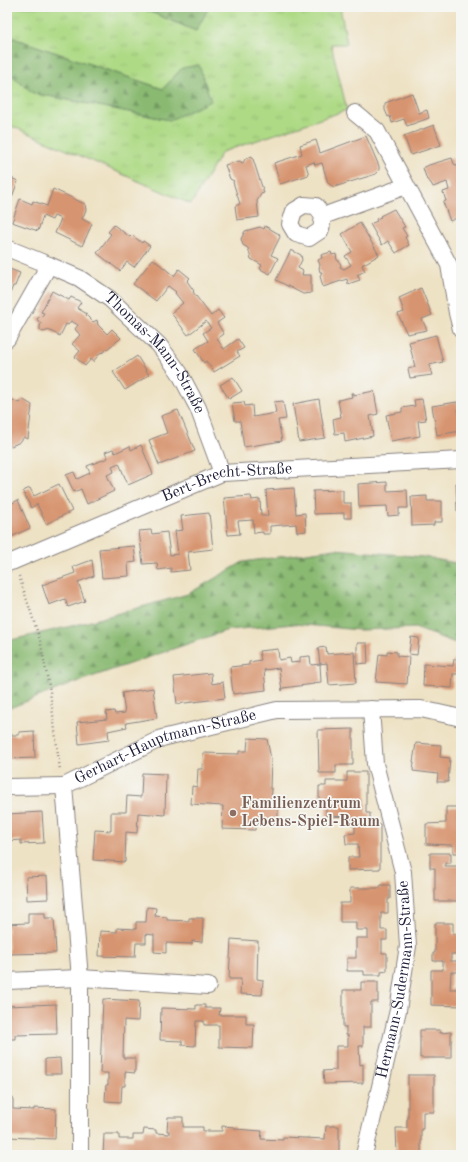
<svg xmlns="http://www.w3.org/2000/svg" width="468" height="1162" font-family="'Old Standard TT',serif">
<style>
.grass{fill:url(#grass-tufts);stroke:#687e60}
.forest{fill:url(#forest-firs);stroke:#566e56}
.building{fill:#d79470}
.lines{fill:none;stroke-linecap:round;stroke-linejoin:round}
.minor-casing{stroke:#888280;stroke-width:18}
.path{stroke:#888280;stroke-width:2.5;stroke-dasharray:1 3;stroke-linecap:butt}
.minor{stroke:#fff;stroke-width:16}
.education-dot{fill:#8d6e63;stroke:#f6f6f2;stroke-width:1.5}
.labels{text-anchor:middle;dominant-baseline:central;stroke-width:3.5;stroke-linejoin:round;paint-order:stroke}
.street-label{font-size:16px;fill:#22223b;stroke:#f6f6f2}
.education-label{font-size:16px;font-weight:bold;fill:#785e54;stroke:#f6f6f2;text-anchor:start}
</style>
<defs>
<pattern id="grass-tufts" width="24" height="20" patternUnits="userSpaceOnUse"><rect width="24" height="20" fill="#aeda85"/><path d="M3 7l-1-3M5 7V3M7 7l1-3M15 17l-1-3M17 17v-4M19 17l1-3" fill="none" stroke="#95bb74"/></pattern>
<pattern id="forest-firs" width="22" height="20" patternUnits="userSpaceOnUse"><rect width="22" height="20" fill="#8aba72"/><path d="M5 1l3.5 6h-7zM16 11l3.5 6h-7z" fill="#70975f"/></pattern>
</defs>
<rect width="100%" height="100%" fill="#f6f6f2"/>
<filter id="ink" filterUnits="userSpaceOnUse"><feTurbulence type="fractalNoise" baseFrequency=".025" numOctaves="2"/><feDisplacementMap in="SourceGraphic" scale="8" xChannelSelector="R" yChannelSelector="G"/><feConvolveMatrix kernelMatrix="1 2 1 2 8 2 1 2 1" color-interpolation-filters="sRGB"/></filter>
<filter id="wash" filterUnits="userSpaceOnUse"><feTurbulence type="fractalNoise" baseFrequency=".012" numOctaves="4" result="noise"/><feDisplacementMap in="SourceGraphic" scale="16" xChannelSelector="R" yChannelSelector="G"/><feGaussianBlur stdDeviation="0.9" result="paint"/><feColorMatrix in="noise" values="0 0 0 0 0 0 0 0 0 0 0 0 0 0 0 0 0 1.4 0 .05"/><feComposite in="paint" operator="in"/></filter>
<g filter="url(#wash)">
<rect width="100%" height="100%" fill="#eee2c4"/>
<path class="grass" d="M7,7h132l57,24 13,-24h131l7,37h-16l16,66 -125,42 -31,52 -184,-80v-53l26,22 137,27 12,-52 -19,21 -156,-53z"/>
<g class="forest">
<path d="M139,7h70l-13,24z"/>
<path d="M7,36l156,53 19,-21 17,-3 12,36 -41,19 -137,-27 -26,-22z"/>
<path d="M335,549l88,8 38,7v81l-46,-17 -55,2 -66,-6 -66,6 -157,54 -64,25v-68l73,-17 108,-30 55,-32z"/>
</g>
<g id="blocks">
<g class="building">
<path d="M412,93l7,20 8,-3 2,8 -22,8 -3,-7 -12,4 -2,-7 -2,1 -3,-7v-7z"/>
<path d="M434,125l7,20 -30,10 -7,-19z"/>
<path d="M366,136l13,30v5l-3,3 -42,13 -2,-1 -4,-3 -6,-20 -7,2 -1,-3 -8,3 3,10 -29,9 -6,-21 28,-9 -2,-9 16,-5 4,13z"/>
<path d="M252,156l12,37 -3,1 -4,7 2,16 -22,3 -2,-14 5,-2 -7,-22 1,-1 -4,-2 -5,-14 14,-4 4,2 2,-4z"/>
<path d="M452,158l2,6 5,2 2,6v44l-11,5 -7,-19 3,-1 -3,-9 6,-2 -2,-8 -14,5 -2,-4 -4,-3 -4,-12 6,-3z"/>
<path d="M11,178l7,3 -6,16 -5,-1v-14l1,1z"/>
<path d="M53,189l32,15 1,6 -4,9 10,5 -10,22 -27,-13 6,-14 -7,-3 -2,4 -9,-4 -5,15 -26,-9 8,-23 12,5 1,-3 14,5z"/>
<path d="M394,209l11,18 -3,1 5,8 -2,1 4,8 -13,8 -8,-12 -6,4 -12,-21 7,-3 -1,-2 5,-2 -1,-1z"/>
<path d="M360,223l19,32 -17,10 3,6 -8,4 3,5 -12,4 -1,-5 -24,8 -3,-11 2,-4h-2l-1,-4 1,-3 -2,-5 4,-2 -1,-3 10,-3 1,3 4,-1 1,6 2,1 2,4 -1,2 4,2 7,-4 -6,-9 7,-4 -10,-18z"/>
<path d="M114,225l16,12 2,-2 10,8 1,-2 7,5 -16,21 -7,-5 -7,9 -23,-18 14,-19 -3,-2z"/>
<path d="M265,226l14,8 1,3 -9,18 7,3 -8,16 -10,-5 2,-4 -11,-6 -3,-11 -5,-3 -2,-6 4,-8 15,-4 4,2z"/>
<path d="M291,250l10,5 1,5 -4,8 5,3 -1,4h9v18l-8,1 -27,-14z"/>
<path d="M153,259l21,17 5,-7 11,9 -3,3 7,10 -1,1 18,24 7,-6 6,8 -7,5 7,11 -7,5 7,10 14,-10 6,9 -7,4 3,4 -26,16 -8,-11 -2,2 -9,-14 13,-8 -5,-8 8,-5 -5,-7 -18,14 -17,-22 12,-10 -8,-10 1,-1 -8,-6 -12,15 -23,-17z"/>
<path d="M461,265v18l-3,1 -2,-17z"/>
<path d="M7,268l13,5 -5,13h-2l-6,15z"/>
<path d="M421,288l11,27 -10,4 5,11 -20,4 -9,-20 6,-2 -5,-14z"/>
<path d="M52,291l17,9 2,-3 10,5 -4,6 10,6 -1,1 7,7 4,-2 1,5 9,9 5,-5 9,9 -19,15 -1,-1 -8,10 -2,-3 -6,7 -10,-9 5,-6 -8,-7 8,-9 -5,-6 3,-4 -7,-4 -3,4 -2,-1 -6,12 -12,-6 -1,1 -4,1 -3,-2v-4l1,-3 -2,-1 -2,-3 2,-2 3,-1 2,-3 -3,-1z"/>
<path d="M436,335l7,27 -14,3 3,10 -22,3 -2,-9 7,-2 -6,-25z"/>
<path d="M137,356l12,19 -24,15 -12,-18z"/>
<path d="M233,377l9,14 -13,8 -9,-14z"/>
<path d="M374,391l4,23 -8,2 3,20 -28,6 -1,-9 -9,1 -2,-15 8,-2 -3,-17 14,-3 -1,-4h3v2z"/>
<path d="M10,399l9,4 3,-4 10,6 -4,34 -4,-2 -4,5 -13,6v-44z"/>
<path d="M319,399l6,39 -26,4 -6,-38z"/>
<path d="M422,399l4,21 -8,1 2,15 -29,5 -5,-26 16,-3v-4l13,-2 -1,-6z"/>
<path d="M283,401l3,18 -8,1 4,21 -38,6 -4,-26h-5l-3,-18 12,-1 1,4 7,-1 1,12 23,-4 -2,-11z"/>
<path d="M457,402l4,29 -24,4 -5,-29z"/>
<path d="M178,410l17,41 -36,14 -10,-25 18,-7 -6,-17z"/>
<path d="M141,445l12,29 -25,11 -9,-22 -7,3 2,6 -7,3 7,16 -27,13 -6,-15 -7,3 -8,-17 8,-3 3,7 13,-6 -3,-7 21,-8 -3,-6 8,-3 2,4 15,-7 1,4z"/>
<path d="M387,482v9l20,-1 1,18h-9v7l-11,1 -1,-10 -28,1 -1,-23z"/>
<path d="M456,483h5v28h-4z"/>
<path d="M59,484l13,27 -26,13 -9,-20 -6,4 -8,-17 7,-3 4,8z"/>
<path d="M294,488l2,26 9,-1 1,18 -9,1 -1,-8 -26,2v8h-7v-2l-9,1 -1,-13 -15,1 2,13 -12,1 -4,-37 27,-2 1,4 8,-1 1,17h7l-2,-26z"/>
<path d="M343,490v13h8v15h-7v-5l-30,1 -1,-23z"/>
<path d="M427,496v5h15v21h-8v3l-22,1 -1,-29z"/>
<path d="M18,500l12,28 -19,9 -4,-9v-19l3,-2 -1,-2z"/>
<path d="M209,513l4,36 -25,3 2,18 -19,2v-4l-13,2 -1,-7 -14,1 -4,-33 12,-1 1,4 15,-2 3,23 8,-1 -3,-23 8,-1 -2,-14z"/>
<path d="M134,546l2,16 -8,1 1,13 -27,2 -3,-29z"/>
<path d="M92,560l2,16 -16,6 7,19 -17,6 -3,-8 -16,6 -7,-20 33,-12 -2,-6z"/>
<path d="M7,621l3,14 -3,1z"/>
<path d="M411,637l8,1 -2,17 -8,-1z"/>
<path d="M357,643h10l1,20 -11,1z"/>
<path d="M326,647l1,7 27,-2 2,31 -27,2 -2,-22 -7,1 1,18 -8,1 1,1 -31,4 -1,3 -3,-23 -15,2 2,20 -33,4 -3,-27 19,-2v-3l12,-2 -2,-9 19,-2 1,11 11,-2 1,5 9,-1v-5l10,-1 1,9 9,-1 -2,-16z"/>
<path d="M387,651l10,1v4l12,1 -2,27 -31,-2 3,-28 8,1z"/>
<path d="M454,659l7,1v14h-8l-1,14 -29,-2 1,-22 29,2z"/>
<path d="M211,673l1,11 11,-2 2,16 -48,6 -3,-27z"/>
<path d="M153,688l4,30 -31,5 1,4 -19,4 1,9 -30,4 -2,-22 30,-3 -1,-7 8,-1 1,3 10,-1 -3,-20z"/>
<path d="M353,729v36h-17v8h-17l-1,-43z"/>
<path d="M34,731l1,27 -28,1v-24h12v-3z"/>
<path d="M248,738l19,1 4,20 -1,30h2l-1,14 7,1v18l-22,-1 -1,9 -33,-1 1,-23 -32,-2 1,-18 5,1 1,-18h4l1,-16 36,1v-3h8z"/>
<path d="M416,743l25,2 -1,12 10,1 -2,24h-11l1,-8 -25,-3 1,-9h-1z"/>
<path d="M347,772h19v41h4v11h10v45l-32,1v-13h11l-1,-13h-12l-1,-10 10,-1v-8h-3v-8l-26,-1v-14h-7v-16h7v-5h21z"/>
<path d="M142,773l24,1 -1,41 -27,-2 -1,20 -11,-1 -1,30 -32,-2 2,-30 16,1v-19h15l1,-16 14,1z"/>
<path d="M446,807h14l1,46h-8v-8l-27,-1v-20l20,-1z"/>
<path d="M42,812l2,31 -23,1v-4l-14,1v-27z"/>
<path d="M430,853h21v10h-6v3h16v35h-26v-33h-5z"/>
<path d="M47,876l1,23 -21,1 -1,-23z"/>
<path d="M381,885h9v14h-2v14h-7v17h6v10h-5v13h5v18l-6,1v3h-17v-4h-17v-13h9v-20h12v-8h-12v-8h-16v-19h10v-15h30z"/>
<path d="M147,907l9,1 -1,8 12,1v3l22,1v-3h14l-1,24 -10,-1v3l-26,-1v10l-12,-1v-17l-8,-1v9h-10l-1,14 -36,-1 1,-25 17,1v-4l19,1v-7h10z"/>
<path d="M28,913h17v5h9l2,35 -47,1 -2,-30 21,-1z"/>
<path d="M435,923h18v11h8v20h-10v7h8v11h-8l-1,17h11v17l-30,-1v-35h12v-9h-10v-8h2z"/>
<path d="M231,939l27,2 -1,38 6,1 -1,15 -22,-1 1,-15h-12z"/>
<path d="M361,982h17v20h-7v25h-8v19h-4l1,19 3,-1v19l-39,1 -1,-13 13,-1v-24h12v-11h-2v-8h-3v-37h18z"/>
<path d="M103,999l36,2 -1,20 -14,-1 -1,38h12v15l-10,-1v14h-3l-1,16 -16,-1 1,-16h2v-12h-8z"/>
<path d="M56,1004l1,30 -42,1v4h-8v-33z"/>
<path d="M196,1005h9v3h15l-1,7h27v9h8l-1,24 -34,-1v-22h-15v-4h-8l-1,25 -13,-1v-4l-22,-1 1,-32 35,1z"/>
<path d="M420,1030h20v3l11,-1v26h-31z"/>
<path d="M60,1058l1,16h-16v-15z"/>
<path d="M408,1075h26v37h-11v17h-2v26h-24l-1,-27h11v-9h1z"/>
<path d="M7,1098h6v11l21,1v-2l22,1 -1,30 -48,-2z"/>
<path d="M168,1117h15v10h20v4h19v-5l13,1v2l27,2 -1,8 22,1v-3l42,2 1,-13h13v29h-236l1,-21h15v5h14v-4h10l1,-6 12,1v3l13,1v-3h-2z"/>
</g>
</g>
</g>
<g filter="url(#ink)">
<use href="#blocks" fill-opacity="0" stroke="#888280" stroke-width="1"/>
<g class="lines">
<defs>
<g id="minor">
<path d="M355,113l22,18 72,134 8,48 4,16"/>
<path d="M323,216l-7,-10 -12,-1 -10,6 -4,13 6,10 13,4 12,-8 2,-14 83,-30"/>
<path id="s1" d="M7,248l42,17 30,13 31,21 49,46 20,27 19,36 24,65"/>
<path d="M7,339l42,-74"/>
<path id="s2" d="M7,563l7,-2 208,-88 239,-13"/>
<path d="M7,787l57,-1"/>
<path d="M7,981l73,-3 128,8"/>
<path id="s3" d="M80,1155v-177l-16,-192 98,-48 115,-28 144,-1 40,9"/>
<path id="s4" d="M364,1155l34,-145 10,-64 -5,-74 -28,-108 -4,-55"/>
</g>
</defs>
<use href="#minor" class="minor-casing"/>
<path class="path" d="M19,576l21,64 10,51 10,79"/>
<use href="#minor" class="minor"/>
</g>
</g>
<circle class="education-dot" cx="233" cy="813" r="4"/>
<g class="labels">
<g class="street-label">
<text stroke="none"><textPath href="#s1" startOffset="186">Thomas-Mann-Straße</textPath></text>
<text stroke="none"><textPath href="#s2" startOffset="236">Bert-Brecht-Straße</textPath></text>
<text stroke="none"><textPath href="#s3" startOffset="479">Gerhart-Hauptmann-Straße</textPath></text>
<text stroke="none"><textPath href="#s4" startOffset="179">Hermann-Sudermann-Straße</textPath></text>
</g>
<g class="education-label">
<text x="241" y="804">Familienzentrum<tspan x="241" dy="18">Lebens-Spiel-Raum</tspan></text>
</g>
</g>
<rect width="468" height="1162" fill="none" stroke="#f6f6f2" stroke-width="24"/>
</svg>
